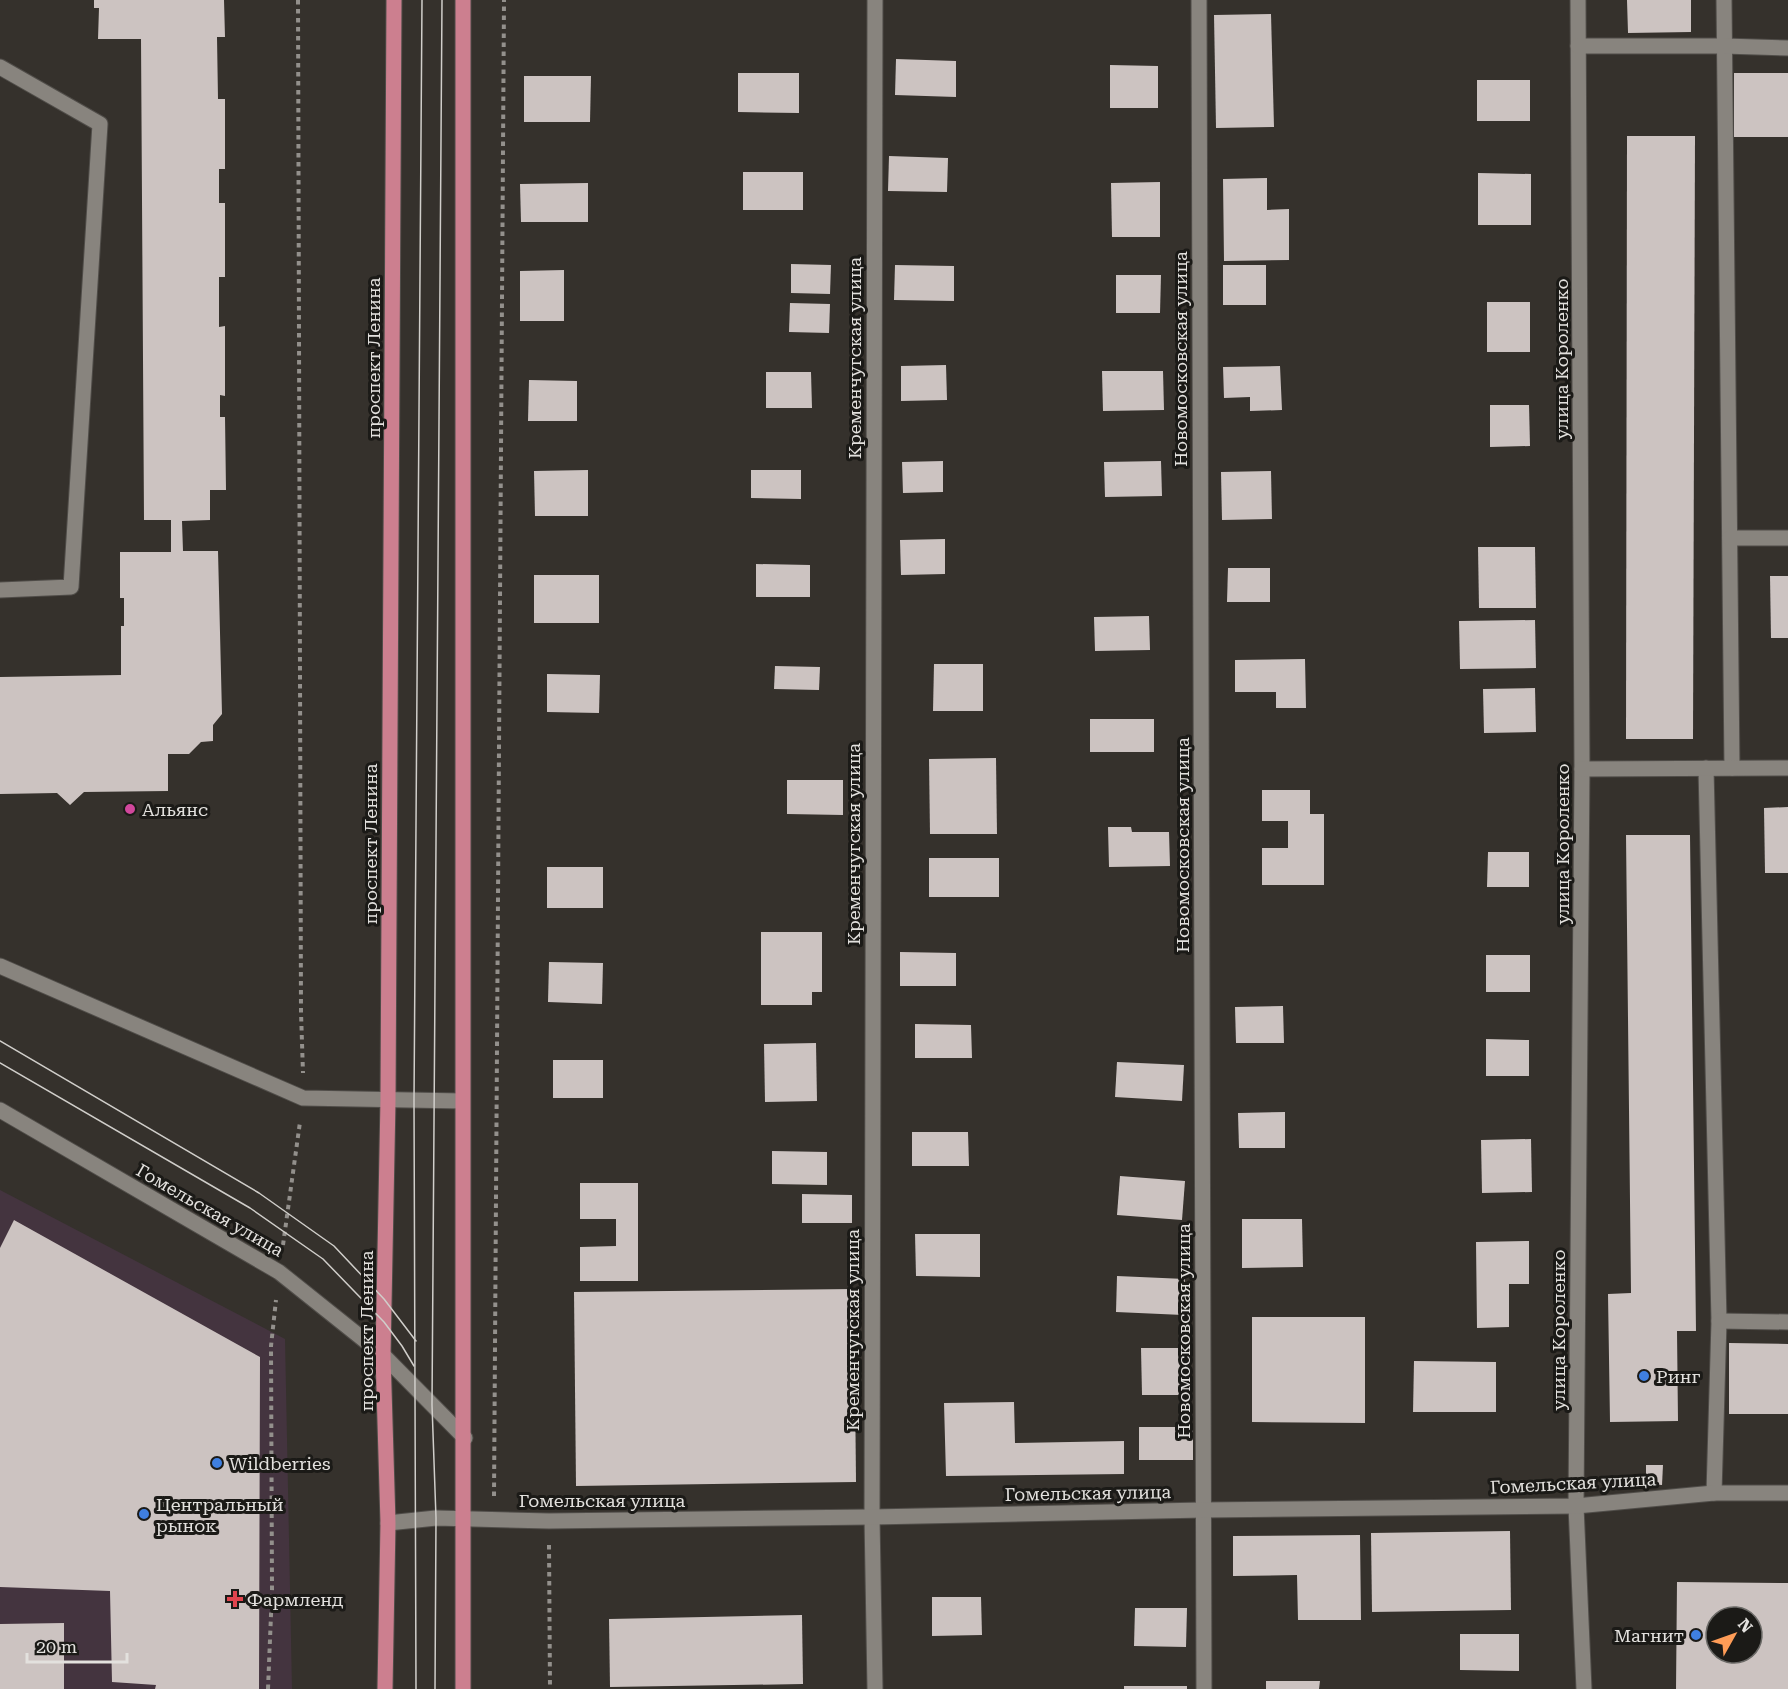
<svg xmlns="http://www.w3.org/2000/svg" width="1788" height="1689" font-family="'Roboto Serif',serif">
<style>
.commercial{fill:#44343f}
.building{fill:#ccc3c1;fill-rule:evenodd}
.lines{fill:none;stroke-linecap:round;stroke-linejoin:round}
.minor-casing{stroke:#504d49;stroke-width:17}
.major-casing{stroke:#504d49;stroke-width:17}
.path{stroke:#93908c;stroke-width:4;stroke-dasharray:4.5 4.5;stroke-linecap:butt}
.minor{stroke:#88847e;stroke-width:15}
.major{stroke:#cc7f8f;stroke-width:15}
.tram{stroke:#d0ceca;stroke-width:1.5}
.hotel-dot{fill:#d1479c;stroke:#1b1a17;stroke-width:2}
.shop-dot{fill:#3f7fe0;stroke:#1b1a17;stroke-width:2}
.health-dot{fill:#e0444e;stroke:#1b1a17;stroke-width:2}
.labels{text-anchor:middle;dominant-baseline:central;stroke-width:6;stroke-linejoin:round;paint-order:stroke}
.street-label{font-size:18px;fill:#e3e1de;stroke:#1b1a17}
.poi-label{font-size:18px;fill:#e3e1de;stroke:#1b1a17;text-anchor:start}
</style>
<rect width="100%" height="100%" fill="#35312c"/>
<path class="commercial" d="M0,1190l285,149 7,350h-292z"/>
<g class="building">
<path d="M94,0h130l1,37h-8l1,62h7v70h-6v34h6v74h-6v50l6,-1v70l-5,-1v22h5l1,73h-16v30l-28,1 1,30h35l4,163 -9,11v16l-12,1 -12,12h-21v37l-84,1 -14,13 -13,-12 -57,1v-117l121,-2v-49h3v-28h-4v-46h51v-32h-27l-3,-481h-43l1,-31h-5z"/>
<path d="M1627,0h64v32l-63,1z"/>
<path d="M1271,14l3,113 -58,1 -2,-113z"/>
<path d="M896,59l60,2v36l-61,-2z"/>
<path d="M1110,65l48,1v42h-48z"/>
<path d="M738,73h61v40l-61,-1z"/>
<rect x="1734" y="73" width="54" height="64"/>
<path d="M524,76h67l-1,46h-66z"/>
<rect x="1477" y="80" width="53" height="41"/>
<path d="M1627,136h68l-2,603h-67z"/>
<path d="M889,156l59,2 -1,34 -59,-1z"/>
<rect x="743" y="172" width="60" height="38"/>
<path d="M1478,173l53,1v51h-53z"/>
<path d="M1267,178v32l22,-1v51l-65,1 -1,-82z"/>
<path d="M1160,182v55h-48l-1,-54z"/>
<path d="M588,183v39h-67l-1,-38z"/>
<path d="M791,264l40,1 -1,29 -39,-1z"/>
<path d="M895,265l59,1v35l-60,-1z"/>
<rect x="1223" y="265" width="43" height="40"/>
<path d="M564,270v51h-44v-50z"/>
<path d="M1116,275h45l-1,38h-44z"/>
<rect x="1487" y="302" width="43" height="50"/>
<path d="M790,303l40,1 -1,29 -40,-1z"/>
<path d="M946,365l1,35 -46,1v-35z"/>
<path d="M1280,366l2,44 -32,1v-14l-26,1 -1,-31z"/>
<path d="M1102,371h61l1,39 -61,1z"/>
<path d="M766,372h45l1,36h-46z"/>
<path d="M529,380l48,1v40h-49z"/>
<path d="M1490,405h39l1,41 -40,1z"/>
<path d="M943,461v31l-40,1 -1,-31z"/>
<path d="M1161,461l1,35 -57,1 -1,-35z"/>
<path d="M588,470v46h-53l-1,-45z"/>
<path d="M751,470h50v29l-50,-1z"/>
<path d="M1271,471l1,48 -50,1 -1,-48z"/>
<path d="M945,539v35l-44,1 -1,-35z"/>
<path d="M1478,547h57l1,61h-57z"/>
<path d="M756,564l54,1v32h-54z"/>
<path d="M1228,568h42v34h-43z"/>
<rect x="534" y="575" width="65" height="48"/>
<path d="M1770,576h18v62h-17z"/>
<path d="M1149,616l1,34 -55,1 -1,-34z"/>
<path d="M1535,620l1,48 -76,1 -1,-48z"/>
<path d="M1305,659l1,49h-30v-16h-41v-32z"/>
<path d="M934,664h49v47h-50z"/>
<path d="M775,666l45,1 -1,23 -45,-1z"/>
<path d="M547,674l53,1 -1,38 -52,-1z"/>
<path d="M1535,688l1,44 -52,1 -1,-44z"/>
<rect x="1090" y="719" width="64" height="33"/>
<path d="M996,758l1,76h-67l-1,-75z"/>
<path d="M787,780h56v35l-56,-1z"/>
<path d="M1262,790h48v24h14v71h-62v-37h26v-27h-26z"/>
<path d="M1788,807v66h-23l-1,-65z"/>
<path d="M1108,827h23l1,5h37l1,34 -61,1z"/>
<path d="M1626,835h64l6,496h-19l1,90 -68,1 -2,-128 23,-1z"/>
<path d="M1488,852h41v35h-42z"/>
<rect x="929" y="858" width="70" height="39"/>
<rect x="547" y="867" width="56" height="41"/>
<path d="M761,932h61v60h-10v13h-51z"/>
<path d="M900,952l56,1v33h-56z"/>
<rect x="1486" y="955" width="44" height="37"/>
<path d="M549,962l54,1 -1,41 -54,-2z"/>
<path d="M1283,1006l1,37h-48l-1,-36z"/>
<path d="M915,1024l56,1 1,33h-57z"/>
<path d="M1486,1039l43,1v36h-43z"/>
<path d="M816,1043l1,58 -52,1 -1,-58z"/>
<rect x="553" y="1060" width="50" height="38"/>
<path d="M1117,1062l67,3 -2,36 -67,-4z"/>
<path d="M1285,1112v36h-46l-1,-35z"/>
<path d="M912,1132h56l1,34h-57z"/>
<path d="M1531,1139l1,53 -50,1 -1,-53z"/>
<path d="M772,1151l55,1v33l-55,-1z"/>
<path d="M1120,1176l65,5 -3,39 -65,-5z"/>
<path d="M580,1183h58v98h-58v-34l36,-1v-27h-36z"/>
<path d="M802,1194l50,1v28h-50z"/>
<path d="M1242,1219h60l1,48 -61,1z"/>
<path d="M14,1220l246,137 -1,332h-104l1,-4 -44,-3 -2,-91 -110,-4v-339z"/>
<path d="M915,1234h65v43l-64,-1z"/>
<path d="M1529,1241v43h-20v43l-32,1 -1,-86z"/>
<path d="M1117,1276l68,3 -2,36 -67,-3z"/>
<path d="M854,1289l2,193 -280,4 -2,-194z"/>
<path d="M1252,1317h113v106l-113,-1z"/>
<path d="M1729,1343l59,1v70h-59z"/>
<path d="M1141,1348h45v47h-44z"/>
<path d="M1414,1361l82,1v50h-83z"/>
<path d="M1014,1402l1,41 109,-2v33l-178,2 -2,-73z"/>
<rect x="1139" y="1427" width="54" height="33"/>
<path d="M1646,1465h17l-1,20 -16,-1z"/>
<path d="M1510,1531l1,79 -139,2 -1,-79z"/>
<path d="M1360,1535l1,85h-63l-1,-45 -64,1v-40z"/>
<path d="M1677,1582l111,1v106h-112zM1716,1617h36v36h-36z"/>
<path d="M932,1597h49l1,38 -50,1z"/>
<path d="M1135,1608h52l-1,39 -52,-1z"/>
<path d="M802,1615l1,69 -193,3 -1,-68z"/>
<path d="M64,1623v66h-64v-65z"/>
<path d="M1460,1634h59v37l-59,-1z"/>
<path d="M1266,1681h54l-1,8h-53z"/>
<rect x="1124" y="1686" width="63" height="3"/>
</g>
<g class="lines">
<defs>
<g id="minor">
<path d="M875,0l-3,1517 3,172"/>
<path d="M1199,0l5,1689"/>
<path d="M1578,0l4,769 -6,737 8,183"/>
<path d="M1724,0l8,768"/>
<path d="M1578,46h146l64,2"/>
<path d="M0,67l100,57 -29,463 -71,3"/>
<path d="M1730,538h58"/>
<path d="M1706,768l13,553 -5,172"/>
<path d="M1582,769l206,-1"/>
<path d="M0,966l303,132 159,3"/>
<path d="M0,1110l279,162 104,83 82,83"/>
<path d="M1719,1321l69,1"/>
<path d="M388,1523l48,-5 113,3 323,-4 331,-7 373,-4 138,-13h74"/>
</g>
<g id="major">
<path d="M463,0v1689"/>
<path d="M385,1689l3,-166 -5,-168 5,-255 6,-1100"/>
</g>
</defs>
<use href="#minor" class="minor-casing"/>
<use href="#major" class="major-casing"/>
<g class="path">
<path d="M298,0l3,1012 2,61"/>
<path d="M283,1245l17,-123"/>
<path d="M494,1496l10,-1496"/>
<path d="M549,1545l1,144"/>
<path d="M268,1689l4,-99 -1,-244 5,-46"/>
</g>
<use href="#minor" class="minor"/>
<use href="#major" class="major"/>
<g class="tram">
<path d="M0,1041l259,152 75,53 50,53 32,42"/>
<path d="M0,1063l250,145 73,51 61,63 18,24 12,20"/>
<path d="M416,1689l-2,-589 8,-1100"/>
<path d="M435,1689l1,-171 -4,-113 10,-1405"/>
</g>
</g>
<circle class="hotel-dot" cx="130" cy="809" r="6"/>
<g class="shop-dot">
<circle cx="1644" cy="1376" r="6"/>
<circle cx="217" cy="1463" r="6"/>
<circle cx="144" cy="1514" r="6"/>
<circle cx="1696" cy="1635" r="6"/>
</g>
<path class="health-dot" d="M232 1590h6v6h6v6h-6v6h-6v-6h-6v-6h6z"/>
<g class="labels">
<g class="street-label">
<text transform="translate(373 358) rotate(-90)">проспект Ленина</text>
<text transform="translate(854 358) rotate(-90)">Кременчугская улица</text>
<text transform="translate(1180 359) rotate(-90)">Новомосковская улица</text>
<text transform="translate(1561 359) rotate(-90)">улица Короленко</text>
<text transform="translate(370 844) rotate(-90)">проспект Ленина</text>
<text transform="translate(853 844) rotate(-90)">Кременчугская улица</text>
<text transform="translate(1562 844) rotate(-90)">улица Короленко</text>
<text transform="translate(1182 845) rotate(-90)">Новомосковская улица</text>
<text transform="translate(210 1210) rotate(30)">Гомельская улица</text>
<text transform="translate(852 1330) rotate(-90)">Кременчугская улица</text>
<text transform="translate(1558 1330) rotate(-90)">улица Короленко</text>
<text transform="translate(366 1331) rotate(-90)">проспект Ленина</text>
<text transform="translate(1183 1331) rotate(-90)">Новомосковская улица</text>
<text transform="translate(1573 1483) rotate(-3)">Гомельская улица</text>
<text transform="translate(1088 1493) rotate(-1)">Гомельская улица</text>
<text x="602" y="1500">Гомельская улица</text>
</g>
<g class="poi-label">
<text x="142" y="809">Альянс</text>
<text x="1656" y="1376">Ринг</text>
<text x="229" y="1463">Wildberries</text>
<text x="156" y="1504">Центральный<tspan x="156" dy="21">рынок</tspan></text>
<text x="247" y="1599">Фармленд</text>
<text x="1684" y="1635" text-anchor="end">Магнит</text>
</g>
</g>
<g transform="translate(1734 1635) rotate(50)"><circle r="28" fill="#1b1a17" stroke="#6b6a67" stroke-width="1.5"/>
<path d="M0-4.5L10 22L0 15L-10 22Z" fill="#fe9c57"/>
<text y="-9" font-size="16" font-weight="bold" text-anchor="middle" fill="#e3e1de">N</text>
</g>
<path d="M27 1653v9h100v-9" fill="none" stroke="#e3e1de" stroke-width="3"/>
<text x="36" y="1653" font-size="18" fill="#e3e1de" stroke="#1b1a17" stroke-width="4.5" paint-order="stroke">20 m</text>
</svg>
